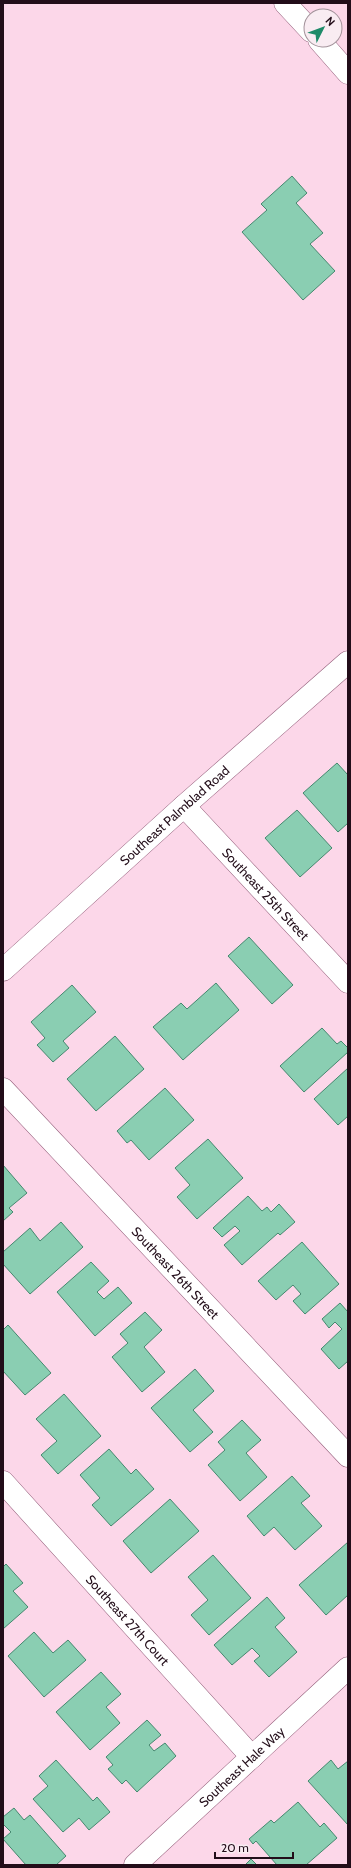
<svg xmlns="http://www.w3.org/2000/svg" width="351" height="1868" font-family="Cabin,sans-serif">
<style>
.building{fill:#8aceb2;stroke:#45886f}
.lines{fill:none;stroke-linecap:round;stroke-linejoin:round}
.minor-casing{stroke:#935d7a;stroke-width:23}
.tertiary-casing{stroke:#935d7a;stroke-width:23}
.minor{stroke:#fff;stroke-width:22}
.tertiary{stroke:#fff;stroke-width:22}
.labels{text-anchor:middle;dominant-baseline:central;stroke-width:3;stroke-linejoin:round;paint-order:stroke}
.street-label{font-size:13px;fill:#220d19;stroke:#f9ecf2}
</style>
<rect width="100%" height="100%" fill="#fcd7e9"/>
<g class="building">
<path d="M292,176l15,17 -11,10 27,30 -13,11 25,27 -32,29 -61,-68 25,-22 -6,-6z"/>
<path d="M337,763l11,12v48l-10,9 -35,-39z"/>
<path d="M297,810l35,38 -32,29 -35,-39z"/>
<path d="M249,937l44,48 -21,19 -44,-48z"/>
<path d="M216,983l23,27 -56,50 -30,-33 28,-24 6,6z"/>
<path d="M72,985l24,27 -33,29 6,7 -16,14 -16,-17 8,-7 -14,-16z"/>
<path d="M322,1028l15,16 4,-3 7,7v4l-44,40 -24,-26z"/>
<path d="M115,1036l29,33 -48,42 -29,-32z"/>
<path d="M348,1068v48l-10,9 -24,-26z"/>
<path d="M165,1088l29,32 -45,40 -18,-20 -4,3 -10,-12z"/>
<path d="M208,1139l35,39 -46,41 -20,-22 13,-12 -15,-17z"/>
<path d="M3,1165l24,28 -18,15 4,4 -10,9z"/>
<path d="M248,1196l14,15 5,-4 4,5 8,-8 16,18 -15,13 -2,-2 -36,32 -18,-20 16,-14 -5,-5 -13,11 -9,-9z"/>
<path d="M61,1222l22,25 -53,47 -27,-30v-12l27,-24 10,13z"/>
<path d="M302,1242l37,42 -34,30 -12,-13 8,-7 -8,-9 -17,15 -18,-19z"/>
<path d="M91,1262l18,19 -12,11 7,7 14,-12 14,16 -37,33 -38,-44z"/>
<path d="M340,1303l8,9v49l-9,8 -18,-20 21,-20 -7,-7 -6,6 -7,-9z"/>
<path d="M145,1312l17,18 -18,17 21,25 -23,20 -30,-35 16,-14 -8,-9z"/>
<path d="M8,1325l43,48 -26,22 -22,-24v-41z"/>
<path d="M195,1369l19,22 -21,19 20,22 -23,20 -39,-44z"/>
<path d="M64,1394l37,42 -43,38 -17,-19 16,-14 -21,-22z"/>
<path d="M242,1420l19,20 -15,13 21,24 -27,24 -32,-36 17,-15 -7,-8z"/>
<path d="M109,1449l22,25 5,-5 18,20 -43,37 -19,-21 8,-7 -20,-23z"/>
<path d="M292,1476l18,20 -9,7 21,23 -27,24 -21,-23 -10,9 -17,-20z"/>
<path d="M170,1499l29,32 -48,42 -28,-32z"/>
<path d="M348,1542v53l-22,20 -27,-30z"/>
<path d="M213,1555l38,43 -42,37 -18,-20 17,-15 -20,-23z"/>
<path d="M6,1564l17,19 -10,8 15,16 -25,22v-62z"/>
<path d="M267,1597l18,21 -10,9 22,25 -28,25 -15,-16 6,-5 -8,-8 -20,17 -18,-20z"/>
<path d="M34,1632l19,21 15,-13 18,20 -42,37 -36,-41z"/>
<path d="M101,1672l20,22 -15,13 14,16 -30,27 -34,-38z"/>
<path d="M147,1720l14,15 -12,10 5,6 11,-8 11,13 -39,36 -11,-12 -4,4 -14,-15 5,-4 -7,-8z"/>
<path d="M56,1760l37,41 4,-4 13,15 -21,18 -10,-12 -16,14 -30,-33 15,-13 -9,-10z"/>
<path d="M331,1760l7,9 10,-8v64l-40,-44z"/>
<path d="M298,1802l22,25 4,-4 13,15 -31,27h-29l-21,-24 -3,3 -4,-5 22,-19 3,3z"/>
<path d="M14,1808l10,12 6,-5 36,41 -10,9h-30l-23,-26 8,-7 -8,-8v-7z"/>
<path d="M251,1859l6,6h-12z"/>
</g>
<g class="lines">
<defs>
<g id="minor">
<path d="M285,3l26,28"/>
<path d="M319,40l29,33"/>
<path id="s1" d="M184,806l164,176"/>
<path id="s2" d="M3,1089l345,367"/>
<path id="s3" d="M3,1482l249,275"/>
<path id="s4" d="M135,1865l213,-197"/>
</g>
<g id="tertiary">
<path id="s5" d="M3,970l181,-164 164,-144"/>
</g>
</defs>
<use href="#minor" class="minor-casing"/>
<use href="#tertiary" class="tertiary-casing"/>
<use href="#minor" class="minor"/>
<use href="#tertiary" class="tertiary"/>
</g>
<g class="labels">
<g class="street-label">
<text stroke="none"><textPath href="#s5" startOffset="231">Southeast Palmblad Road</textPath></text>
<text stroke="none"><textPath href="#s1" startOffset="120">Southeast 25th Street</textPath></text>
<text stroke="none"><textPath href="#s2" startOffset="252">Southeast 26th Street</textPath></text>
<text stroke="none"><textPath href="#s3" startOffset="186">Southeast 27th Court</textPath></text>
<text stroke="none"><textPath href="#s4" startOffset="145">Southeast Hale Way</textPath></text>
</g>
</g>
<rect width="351" height="1868" fill="none" stroke="#220d19" stroke-width="8"/>
<g transform="translate(323 28) rotate(48)"><circle r="19" fill="#f9ecf2" stroke="#a3939b"/>
<path d="M0-3L7 15L0 10L-7 15Z" fill="#1e8b69"/>
<text y="-6" font-size="11" font-weight="bold" text-anchor="middle" fill="#220d19">N</text>
</g>
<path d="M215 1852v6h78v-6" fill="none" stroke="#220d19" stroke-width="2"/>
<text x="221" y="1852" font-size="12" fill="#220d19" stroke="#f9ecf2" stroke-width="3" paint-order="stroke">20 m</text>
</svg>
